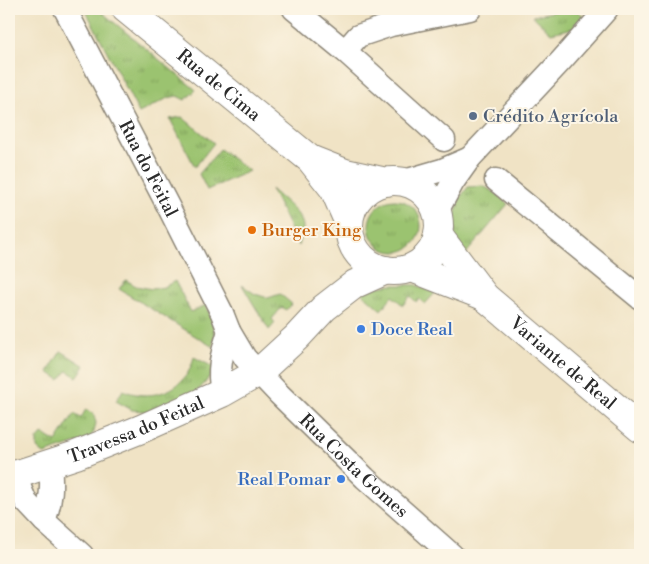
<svg xmlns="http://www.w3.org/2000/svg" width="649" height="564" font-family="'Libre Bodoni',serif">
<style>
.grass{fill:url(#grass-tufts);stroke:#63774d}
.lines{fill:none;stroke-linecap:round;stroke-linejoin:round}
.minor-casing{stroke:#8e8778;stroke-width:25}
.major-casing{stroke:#8e8778;stroke-width:30}
.minor{stroke:#fff;stroke-width:22}
.major{stroke:#fff;stroke-width:28}
.service-dot{fill:#5c6f8a;stroke:#fcf5e5;stroke-width:2}
.food-dot{fill:#e8710a;stroke:#fcf5e5;stroke-width:2}
.shop-dot{fill:#3f7fe0;stroke:#fcf5e5;stroke-width:2}
.labels{text-anchor:middle;dominant-baseline:central;stroke-width:4;stroke-linejoin:round;paint-order:stroke}
.street-label{font-size:18px;fill:#2b2b2b;stroke:#fcf5e5}
.service-label{font-size:18px;fill:#4e5e75;stroke:#fcf5e5;text-anchor:start}
.food-label{font-size:18px;fill:#c56008;stroke:#fcf5e5;text-anchor:start}
.shop-label{font-size:18px;fill:#366cbe;stroke:#fcf5e5;text-anchor:start}
</style>
<defs>
<pattern id="grass-tufts" width="24" height="20" patternUnits="userSpaceOnUse" patternTransform="scale(1.25)"><rect width="24" height="20" fill="#9bc36f"/><path d="M3 7l-1-3M5 7V3M7 7l1-3M15 17l-1-3M17 17v-4M19 17l1-3" fill="none" stroke="#7f9f5b"/></pattern>
</defs>
<rect width="100%" height="100%" fill="#fcf5e5"/>
<filter id="ink" filterUnits="userSpaceOnUse"><feTurbulence type="fractalNoise" baseFrequency=".02" numOctaves="2"/><feDisplacementMap in="SourceGraphic" scale="10" xChannelSelector="R" yChannelSelector="G"/><feConvolveMatrix kernelMatrix="1 2 1 2 8 2 1 2 1" color-interpolation-filters="sRGB"/></filter>
<filter id="wash" filterUnits="userSpaceOnUse"><feTurbulence type="fractalNoise" baseFrequency=".0096" numOctaves="4" result="noise"/><feDisplacementMap in="SourceGraphic" scale="20" xChannelSelector="R" yChannelSelector="G"/><feGaussianBlur stdDeviation="1.12" result="paint"/><feColorMatrix in="noise" values="0 0 0 0 0 0 0 0 0 0 0 0 0 0 0 0 0 1.4 0 .05"/><feComposite in="paint" operator="in"/></filter>
<g filter="url(#wash)">
<rect width="100%" height="100%" fill="#f0e3c5"/>
<g class="grass">
<path d="M85,9h13l98,81 -11,10 -8,-4 -9,2 -29,15z"/>
<path d="M566,9c8,0 12,1 17,7v7l-9,5 -23,5 -18,-17z"/>
<path d="M182,117l32,26 -19,24 -25,-48z"/>
<path d="M220,149l29,22 -42,19 -8,-16z"/>
<path d="M483,186l13,7 12,11 -44,52 -10,-21v-15l5,-21 9,-12z"/>
<path d="M271,189c9,9 27,21 31,33 3,7 -1,16 -3,24z"/>
<circle cx="395" cy="226" r="26"/>
<path d="M126,280l10,6 16,3 12,-2 11,-6 16,31 15,-7 6,15 3,13 -2,14 -94,-58z"/>
<path d="M242,285l13,9 13,4 12,-4 12,10 -6,6 -4,-3 -10,12 3,4 -6,7z"/>
<path d="M392,285h24l19,8 -10,11 -6,-5 -3,3 -6,-6 -7,9 -11,-9 -11,14 -19,-17 16,-6z"/>
<path d="M61,351l24,15 -8,11 -10,-6 -7,9 -12,-8z"/>
<path d="M194,357l21,11 -10,15 -13,14 -40,15 -20,-2 -16,-9 7,-11c19,9 47,6 61,-12 5,-5 8,-14 10,-21z"/>
<path d="M86,409l8,6 2,8 -2,9 -5,7 -45,15 -7,-6v-8l5,-6 14,8 18,-28 7,4z"/>
</g>
</g>
<g filter="url(#ink)">
<g class="lines">
<defs>
<g id="minor">
<path id="s1" d="M65,9l103,197 54,107 7,18 16,27 34,36 86,84 87,77"/>
<path d="M294,9l51,42"/>
<path d="M444,140l-99,-89 13,-15 33,-11 79,-16"/>
<path d="M496,180l144,118"/>
<path d="M401,182l41,-12 28,-12"/>
<path d="M436,213l17,-31 17,-24 90,-96 47,-53"/>
<path d="M222,393c-5,-25 0,-39 7,-62"/>
<path d="M18,474l2,14 6,14 18,19 38,34"/>
<path d="M44,521c8,-21 8,-36 6,-57"/>
</g>
<g id="major">
<path id="s2" d="M126,9l185,151 23,29 14,32"/>
<path d="M312,160l33,13 41,9"/>
<circle cx="394" cy="226" r="45"/>
<path id="s3" d="M438,235l47,62 155,131"/>
<path d="M412,268l72,28"/>
<path id="s4" d="M9,475l9,-1 58,-19 65,-26 81,-36 37,-21 38,-35 27,-29 31,-24 31,-14"/>
</g>
</defs>
<use href="#minor" class="minor-casing"/>
<use href="#major" class="major-casing"/>
<use href="#minor" class="minor"/>
<use href="#major" class="major"/>
</g>
</g>
<circle class="service-dot" cx="473" cy="116" r="5"/>
<circle class="food-dot" cx="252" cy="230" r="5"/>
<g class="shop-dot">
<circle cx="361" cy="329" r="5"/>
<circle cx="341" cy="479" r="5"/>
</g>
<g class="labels">
<g class="street-label">
<text stroke="none"><textPath href="#s2" startOffset="120">Rua de Cima</textPath></text>
<text stroke="none"><textPath href="#s1" startOffset="180">Rua do Feital</textPath></text>
<text stroke="none"><textPath href="#s3" startOffset="180">Variante de Real</textPath></text>
<text stroke="none"><textPath href="#s4" startOffset="135">Travessa do Feital</textPath></text>
<text stroke="none"><textPath href="#s1" startOffset="546">Rua Costa Gomes</textPath></text>
</g>
<g class="service-label">
<text x="483" y="116">Crédito Agrícola</text>
</g>
<g class="food-label">
<text x="262" y="230">Burger King</text>
</g>
<g class="shop-label">
<text x="371" y="329">Doce Real</text>
<text x="331" y="479" text-anchor="end">Real Pomar</text>
</g>
</g>
<rect width="649" height="564" fill="none" stroke="#fcf5e5" stroke-width="30"/>
</svg>
